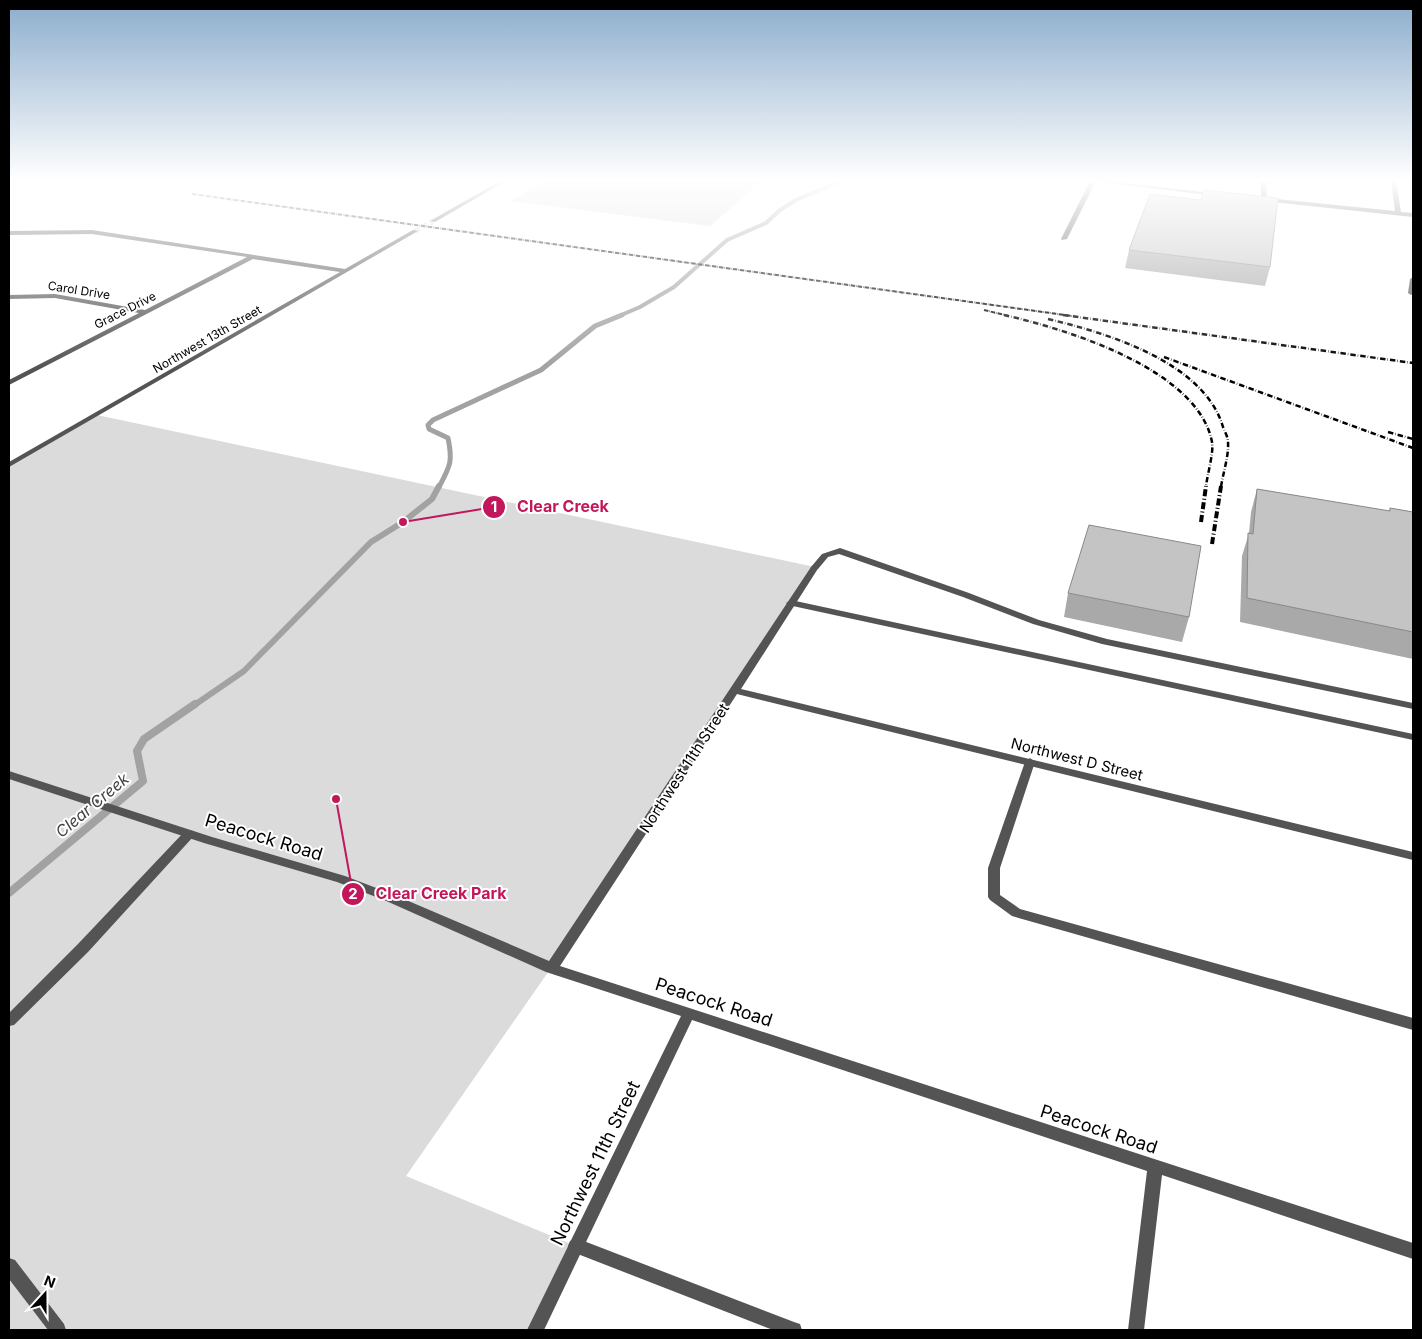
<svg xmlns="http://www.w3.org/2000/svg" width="1422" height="1339" font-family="Inter,sans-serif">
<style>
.green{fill:#dbdbdb}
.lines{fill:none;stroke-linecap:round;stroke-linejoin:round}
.stream-far3{stroke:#a2a2a2;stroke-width:4}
.stream-far2{stroke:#a2a2a2;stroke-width:5}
.stream-far1{stroke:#a2a2a2;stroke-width:6}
.stream{stroke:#a2a2a2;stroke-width:8}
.minor-tunnel{stroke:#d9d9d9;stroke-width:5.5;stroke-dasharray:5.5 3;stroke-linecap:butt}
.service{fill:#545454;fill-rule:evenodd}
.minor{fill:#545454;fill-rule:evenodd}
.rail-far2{stroke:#000;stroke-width:2;stroke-dasharray:4.5 1 0.5 1;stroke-linecap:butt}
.rail-far1{stroke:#000;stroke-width:2.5;stroke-dasharray:5.5 2 0.5 2;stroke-linecap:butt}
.rail{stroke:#000;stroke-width:4;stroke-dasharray:7 2.5 1 2.5;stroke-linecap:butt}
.wall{fill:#a9a9a9}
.building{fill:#c4c4c4;stroke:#898989}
.labels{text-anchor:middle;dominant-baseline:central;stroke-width:4;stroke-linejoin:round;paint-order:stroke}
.far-street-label{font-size:12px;fill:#000;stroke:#fff}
.street-label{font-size:15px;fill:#000;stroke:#fff}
.water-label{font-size:16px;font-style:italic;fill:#434343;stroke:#fff}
.near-street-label{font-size:18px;fill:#000;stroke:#fff}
.leader{fill:none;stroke:#c2185b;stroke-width:2}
.callout-dot{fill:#c2185b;stroke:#fff;stroke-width:2}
.mark-label{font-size:15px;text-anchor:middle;font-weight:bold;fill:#fff}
.callout-label{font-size:16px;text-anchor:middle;font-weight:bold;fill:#c2185b;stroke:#fff;stroke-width:4;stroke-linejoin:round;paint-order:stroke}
</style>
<rect width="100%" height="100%" fill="#fff"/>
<g class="green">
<path d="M544,181h218l-52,45 -200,-25z"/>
<path d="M97,415l718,152 -264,401 -145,208 170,70 -41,84h-526v-865z"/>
</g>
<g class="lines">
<path class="stream-far3" d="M619,316l21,-9 34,-20 53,-47 39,-17 14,-13 16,-10 45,-19"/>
<path class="stream-far2" d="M439,487c11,-21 14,-25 9,-49l-19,-9 -1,-4 5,-5 108,-50 54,-44 27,-11"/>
<path class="stream-far1" d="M193,706l51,-35 127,-129 32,-20 29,-23 7,-13"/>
<path class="stream" d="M9,893l134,-112 -6,-30 7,-12 51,-35"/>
<path class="minor-tunnel" d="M415,231l18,-10"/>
<g class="service">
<path d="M1090,181h6l-29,58 -5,1 -1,-1z"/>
<path d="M840,548l129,45 70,27 68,19 306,64v6l-311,-65 -69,-20 -70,-27 -124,-43 -11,3 -10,12h-6l-1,-2 11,-13z"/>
<path d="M791,600l622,134v6l-625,-135 -2,-2z"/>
<path d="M1030,758l5,4 -35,106v27l20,14 393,109v12l-401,-114 -22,-16 -2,-3v-29l37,-106z"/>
<path d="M189,830l4,1 2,3 -2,3 -105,115 -74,73 -5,1v-13l69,-69 107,-113z"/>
<path d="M576,1238l218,84 6,2 2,6h-29l-203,-79 -2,-5 2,-5z"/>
<path d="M9,1258l6,2 49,64 2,6h-18l-39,-51z"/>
</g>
<g class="minor">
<path d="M500,181h6l-71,41 -5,-1z"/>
<path d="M1093,181h15l111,13 -3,2z"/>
<path d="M1261,181h5l1,17 128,13 -4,-30h5l5,31 12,1v4l-149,-16 -3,-2z"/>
<path d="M92,230l253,39 68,-39 5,1 -409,236v-5l331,-190 -87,-13 -244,126v-5l130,-67 -84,-15 -46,1v-4l46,-1 90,16 102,-53 -155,-23 -83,1v-4z"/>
<path d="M1413,277v17l-2,1 -3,-2 2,-14z"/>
<path d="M815,564l4,3 -78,122 672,163v8l-676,-166 -177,272 853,277v16l-251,-84 -18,155h-16l19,-159 -455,-151 -148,310h-17l154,-314 -135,-44 -162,-72 -47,-18 -133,-39 -195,-64v-8l203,66 133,39 47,18 157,67 262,-394z"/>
</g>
<g class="rail-far2">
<path d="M192,194l880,122"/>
<path d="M984,310l25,6"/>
</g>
<g class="rail-far1">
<path d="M1004,315c62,14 194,54 208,127 2,11 -5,33 -6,45"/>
<path d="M1063,315l350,48"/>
<path d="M1048,319c59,14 156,43 175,108 2,5 5,10 5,15 1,14 -5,31 -7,45"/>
<path d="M1164,357l249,91"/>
<path d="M1388,432l25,7"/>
</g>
<g class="rail">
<path d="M1201,522l5,-36"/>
<path d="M1212,544l9,-58"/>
</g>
</g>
<g class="wall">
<path d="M1129,250l141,17 -5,19 -140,-18z"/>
<path d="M1257,489l132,22 1,-3 23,4v147l-173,-37 2,-66 7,-23 2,-21z"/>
<path d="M1068,593l121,24 -7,25 -118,-25z"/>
</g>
<g class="building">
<path d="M1204,190l74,8 -8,69 -141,-17 21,-56 51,6z"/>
<path d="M1257,489l133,22v-3l23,4v120l-166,-34 1,-65 5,1z"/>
<path d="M1089,525l112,21 -12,71 -121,-24z"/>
</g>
<linearGradient id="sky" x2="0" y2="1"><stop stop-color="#8cadcc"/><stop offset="0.49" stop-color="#fff"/><stop offset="1" stop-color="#fff" stop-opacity="0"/></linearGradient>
<rect width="1422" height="368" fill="url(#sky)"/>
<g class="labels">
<g class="far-street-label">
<text transform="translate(79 290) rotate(9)">Carol Drive</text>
<text transform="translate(125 310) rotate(-27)">Grace Drive</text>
<text transform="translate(207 339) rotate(-30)">Northwest 13th Street</text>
</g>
<g class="street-label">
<text transform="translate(1077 759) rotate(14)">Northwest D Street</text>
<text transform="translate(684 768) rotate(-57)">Northwest 11th Street</text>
</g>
<g class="water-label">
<text transform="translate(92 805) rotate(-40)">Clear Creek</text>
</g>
<g class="near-street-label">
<text transform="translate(264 837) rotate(17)">Peacock Road</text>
<text transform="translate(714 1002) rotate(18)">Peacock Road</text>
<text transform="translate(1099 1129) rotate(18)">Peacock Road</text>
<text transform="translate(595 1163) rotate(-64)">Northwest 11th Street</text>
</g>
</g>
<path class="leader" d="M403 522L494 507M336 799L353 894"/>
<g class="callout-dot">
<circle cx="403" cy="522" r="5"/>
<circle cx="336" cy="799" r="5"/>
<circle cx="494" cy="507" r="12"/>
<circle cx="353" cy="894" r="12"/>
</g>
<g class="mark-label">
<text x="494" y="512">1</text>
<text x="353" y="899">2</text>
</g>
<g class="callout-label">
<text x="563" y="512">Clear Creek</text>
<text x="441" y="899">Clear Creek Park</text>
</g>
<rect width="1422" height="1339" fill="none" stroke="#000000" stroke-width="20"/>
<g transform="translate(45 1294) rotate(21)" stroke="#ffffff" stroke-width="4" paint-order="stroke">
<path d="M0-4L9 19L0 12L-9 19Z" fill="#000000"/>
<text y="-8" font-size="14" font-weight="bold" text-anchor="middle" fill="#000000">N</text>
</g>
</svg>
